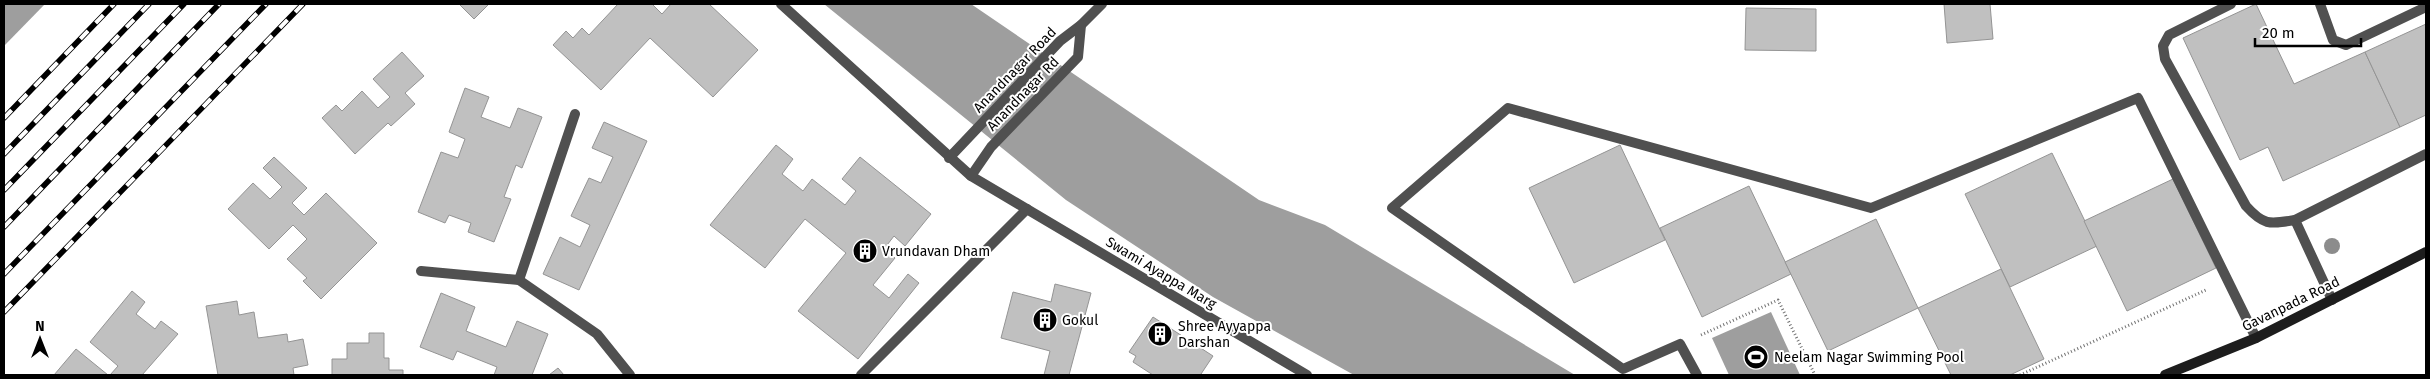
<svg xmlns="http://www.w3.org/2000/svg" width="2430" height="379" font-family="'Fira Sans',sans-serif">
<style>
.water{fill:#9e9e9e}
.building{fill:#c0c0c0;stroke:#949494}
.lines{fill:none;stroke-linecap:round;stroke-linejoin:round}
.path{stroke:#727272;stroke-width:3;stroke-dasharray:1 2.5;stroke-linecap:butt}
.lane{stroke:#505050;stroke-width:10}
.street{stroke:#505050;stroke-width:10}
.secondary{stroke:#1d1d1d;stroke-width:10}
.rail-casing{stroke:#000;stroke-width:5.5}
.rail{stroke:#fff;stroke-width:4;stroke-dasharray:11;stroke-linecap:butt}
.tree{fill:#8c8c8c}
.labels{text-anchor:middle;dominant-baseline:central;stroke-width:4;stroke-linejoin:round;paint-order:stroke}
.street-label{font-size:14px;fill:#000;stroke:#fff}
.poi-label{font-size:14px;fill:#000;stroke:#fff;text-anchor:start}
</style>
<rect width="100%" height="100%" fill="#fff"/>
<g class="water">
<path d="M4,4h41l-41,42z"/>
<path d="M824,4h147l288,196 66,25 250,150h-221l-141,-78 -147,-97z"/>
<path d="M1771,312l29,63h-71l-17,-37z"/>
</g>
<g class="building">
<path d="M459,4h30l-15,15z"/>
<path d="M618,4h34l10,10 9,-10h38l49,46 -45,47 -63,-59 -49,52 -48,-45 13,-14 7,7 9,-10 7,7z"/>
<path d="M1944,4h46l3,35 -46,4z"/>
<path d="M2256,4l38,80 71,-32 35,75 -117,54 -15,-34 -28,13 -57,-122z"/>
<path d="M1746,8l70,1v42l-71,-1z"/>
<path d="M2426,24v91l-26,12 -35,-75z"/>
<path d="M402,52l22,24 -19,17 10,11 -24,22 -3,-3 -33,31 -33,-36 14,-13 6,6 20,-20 16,17 12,-11 -17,-18z"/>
<path d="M465,88l24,9 -8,20 29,11 8,-20 24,9 -20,51 -6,-3 -12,32 7,2 -17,43 -26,-10 3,-9 -22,-8 -4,8 -27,-11 23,-60 17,6 7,-19 -16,-7z"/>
<path d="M604,122l43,19 -68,149 -36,-16 17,-37 20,10 10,-22 -19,-9 18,-38 12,5 12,-26 -21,-9z"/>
<path d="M776,145l17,14 -11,15 21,17 9,-12 33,26 11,-14 -14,-12 18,-22 71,57 -26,32 -11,-10 -10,13 11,9 -22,27 16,13 19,-24 11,9 -61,76 -60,-48 48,-58 -41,-34 -40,49 -55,-43z"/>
<path d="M1620,145l45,95 -91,43 -45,-95z"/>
<path d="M2052,153l45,93 -87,41 -45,-93z"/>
<path d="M274,157l33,31 -15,15 12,12 22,-22 51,50 -56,56 -18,-18 4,-3 -20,-19 20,-20 -14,-14 -24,24 -41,-40 25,-26 17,16 12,-12 -19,-19z"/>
<path d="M2173,179l43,89 -89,43 -43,-90z"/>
<path d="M1749,186l42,88 -89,43 -42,-89z"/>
<path d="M1876,219l42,89 -90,43 -43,-89z"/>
<path d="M2001,269l43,90 -34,16h-59l-33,-67z"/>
<path d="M1055,284l36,9 -22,82h-25l6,-24 -49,-13 12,-46 38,10z"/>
<path d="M132,291l13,11 -9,12 19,15 6,-8 17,13 -36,41h-32l8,-9 -28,-24z"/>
<path d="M441,293l34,14 -9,24 40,16 11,-26 31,13 -16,41h-38l3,-8 -40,-16 -4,9 -33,-13z"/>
<path d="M237,301l2,14 15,-3 4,26 29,-4 1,8 15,-3 5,26 -15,3 1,7h-76l-12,-69z"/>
<path d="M1153,317l60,39 -12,18 2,1h-50l-20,-13 3,-6 -7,-4z"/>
<path d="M369,333h15v25h5v12h14v5h-71v-16h15v-16h22z"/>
<path d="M76,349l32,26h-54z"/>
<path d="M558,368l6,7h-15z"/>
</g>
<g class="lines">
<g class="path">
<path d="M1701,335l77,-35 37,75"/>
<path d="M2020,375l186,-85"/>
</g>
<g class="lane">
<path d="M2231,4l-62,31 -6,11 2,13 81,147c18,20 24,18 49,14l131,-66"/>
<path d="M2320,4l13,36 13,5 80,-38"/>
<path d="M2295,220l37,80"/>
<path d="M421,271l98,9 78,54 33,41"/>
<path d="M519,280l56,-166"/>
<path d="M1697,375l-17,-31 -57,25 -231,-161 116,-100 363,100 267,-110 118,240"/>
</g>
<g class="street">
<path d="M781,4l190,172 336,199"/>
<path d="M949,158l111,-117 21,-16 21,-21"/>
<path d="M971,176l20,-29 87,-90 3,-32"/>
<path d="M861,375l166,-166"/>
</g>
<path class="secondary" d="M2165,375l91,-37 170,-86"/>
<defs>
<g id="rail">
<path d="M4,118l110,-114"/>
<path d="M4,154l145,-150"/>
<path d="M4,190l180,-186"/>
<path d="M4,227l215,-223"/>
<path d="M4,274l262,-270"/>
<path d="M4,312l299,-308"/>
</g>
</defs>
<use href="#rail" class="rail-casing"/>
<use href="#rail" class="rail"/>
</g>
<circle class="tree" cx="2332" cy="246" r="8"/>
<defs>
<symbol id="building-disc" viewBox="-11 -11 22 22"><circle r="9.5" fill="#000" stroke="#fff"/><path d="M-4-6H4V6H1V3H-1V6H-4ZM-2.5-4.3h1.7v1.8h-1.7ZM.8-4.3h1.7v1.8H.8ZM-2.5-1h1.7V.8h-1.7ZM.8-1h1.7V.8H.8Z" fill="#fff"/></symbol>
<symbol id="stadium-disc" viewBox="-11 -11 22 22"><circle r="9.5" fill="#000" stroke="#fff"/><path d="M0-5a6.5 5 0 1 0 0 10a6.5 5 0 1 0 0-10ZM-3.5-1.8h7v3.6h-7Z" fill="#fff"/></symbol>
</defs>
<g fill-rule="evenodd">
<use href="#building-disc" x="851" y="237" width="28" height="28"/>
<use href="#building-disc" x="1031" y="306" width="28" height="28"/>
<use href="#building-disc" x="1146" y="320" width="28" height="28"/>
<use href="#stadium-disc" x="1742" y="343" width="28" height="28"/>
</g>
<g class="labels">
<g class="street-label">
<text transform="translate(1015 70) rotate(-46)">Anandnagar Road</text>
<text transform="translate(1023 94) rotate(-46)">Anandnagar Rd</text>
<text transform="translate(1161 273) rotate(31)">Swami Ayappa Marg</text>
<text transform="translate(2291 304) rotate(-26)">Gavanpada Road</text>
</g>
<g class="poi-label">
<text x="882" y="251">Vrundavan Dham</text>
<text x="1062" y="320">Gokul</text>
<text x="1178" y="326">Shree Ayyappa<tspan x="1178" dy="16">Darshan</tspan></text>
<text x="1774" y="357">Neelam Nagar Swimming Pool</text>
</g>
</g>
<rect width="2430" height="379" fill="none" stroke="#000000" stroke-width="10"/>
<g transform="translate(40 339)" stroke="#ffffff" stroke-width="4" paint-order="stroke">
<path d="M0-4L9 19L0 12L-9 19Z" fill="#000000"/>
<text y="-8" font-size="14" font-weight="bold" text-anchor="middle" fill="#000000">N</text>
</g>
<path d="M2255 38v8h106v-8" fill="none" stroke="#000000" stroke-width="2.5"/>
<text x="2262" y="38" font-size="15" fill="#000000" stroke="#ffffff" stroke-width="4" paint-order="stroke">20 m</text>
</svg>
